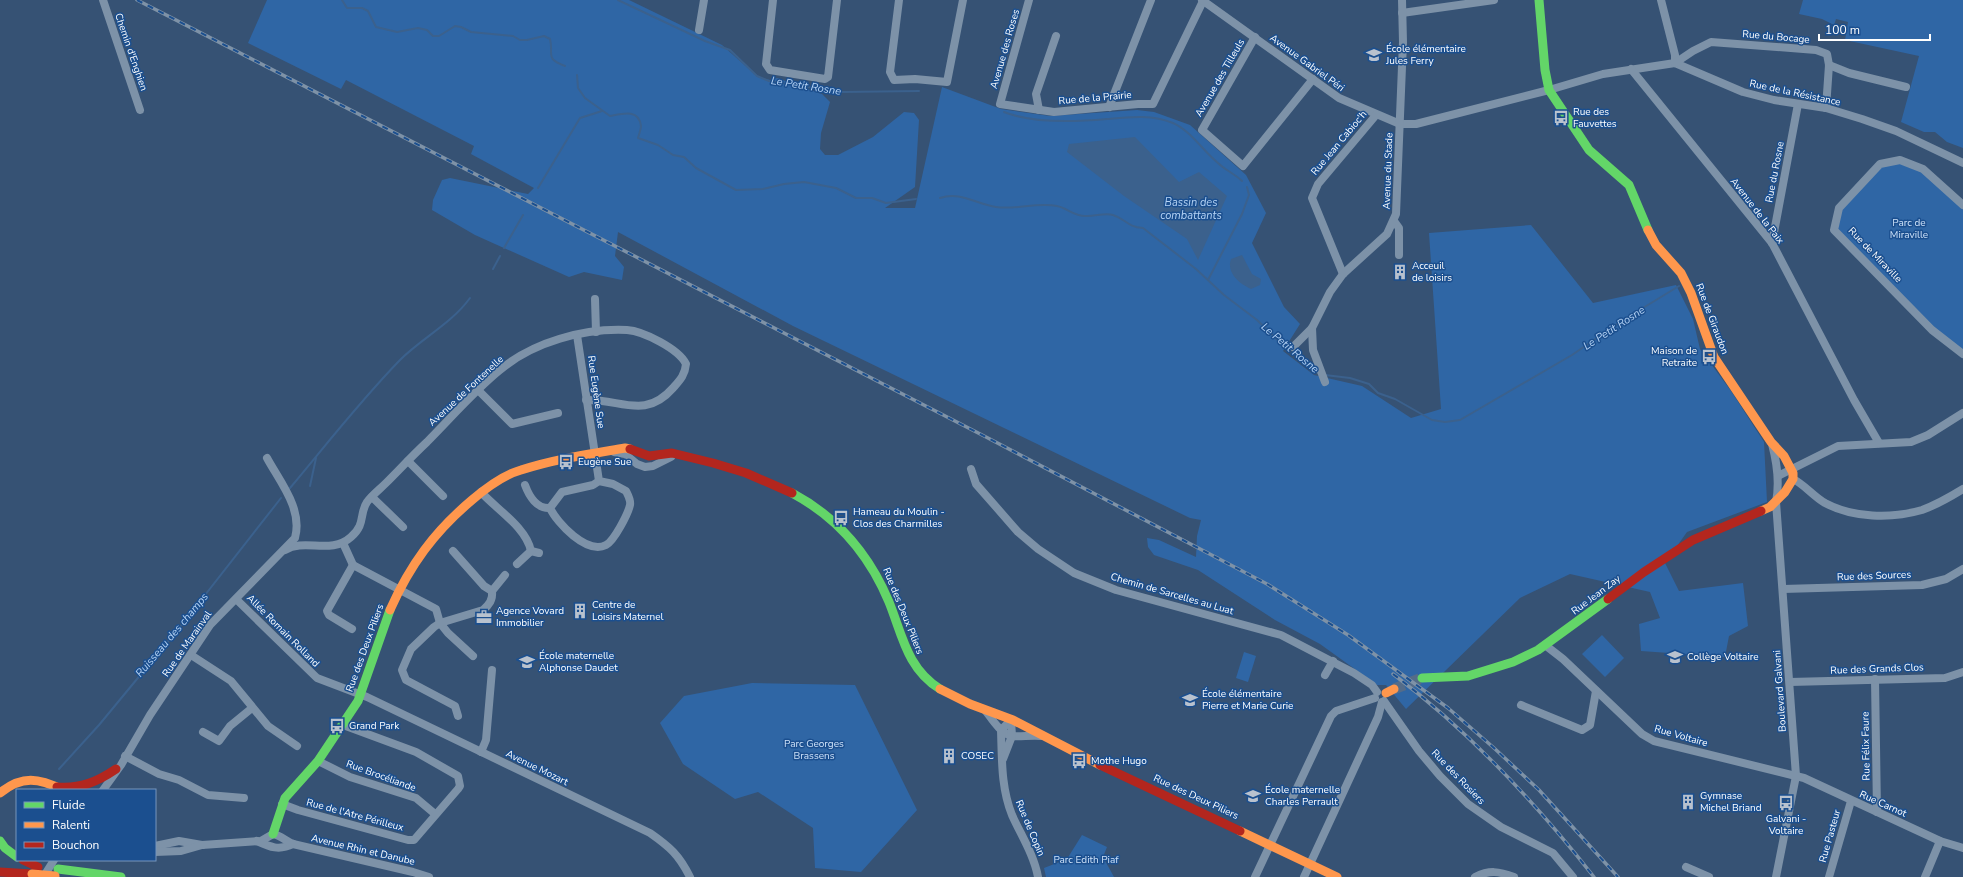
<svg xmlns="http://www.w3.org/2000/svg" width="1963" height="877" font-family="'Nunito Sans',sans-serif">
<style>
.green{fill:#2f66a5}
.water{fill:#3b618d}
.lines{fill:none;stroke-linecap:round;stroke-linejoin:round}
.stream{stroke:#3b618d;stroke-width:2}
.secondary-tunnel{stroke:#546c89;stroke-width:11;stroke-dasharray:11 5.5;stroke-linecap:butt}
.street{stroke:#7d92a8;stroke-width:8}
.fast{stroke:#63d668;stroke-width:9}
.slow{stroke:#ff974d;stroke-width:9}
.jam{stroke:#b3261e;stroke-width:9}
.rail-casing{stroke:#7e92a7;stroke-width:3.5}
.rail{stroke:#1b4f8f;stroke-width:2;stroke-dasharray:6;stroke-linecap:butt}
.slow-bridge{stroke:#ff974d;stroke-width:9}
.labels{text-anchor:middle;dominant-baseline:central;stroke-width:3;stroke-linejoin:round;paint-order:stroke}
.street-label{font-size:10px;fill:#fff;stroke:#1b4f8f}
.poi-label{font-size:10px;fill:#fff;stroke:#1b4f8f;text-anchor:start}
.park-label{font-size:10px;fill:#cfe3fa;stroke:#1b4f8f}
.water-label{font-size:11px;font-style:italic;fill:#b5d3f5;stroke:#1b4f8f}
</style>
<rect width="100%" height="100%" fill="#365274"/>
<g class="green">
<path d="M267,0h362l93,45 36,32 12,3 7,-2 45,16 8,8 -9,31 -1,16 5,6h13l35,-18 31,-25 10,1 5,7 -4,67 -30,21h30l27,-121 59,22 49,7 87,-6 17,2 36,13 56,50 20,38 -14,30 32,64 16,17 -17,27 31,24 48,11 49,32 30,-9 -12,-176 102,-8 62,78 83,-18 17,34 7,30 31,42 33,51 3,60 -80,30 -22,31 14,28 64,-8 5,43 -19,10 -4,21 -84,-6 -2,-27 21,-6 -10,-26 -80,-18 -50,24 -114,111 -20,-24h-9l-57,-41 -45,-24 -77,-50 -44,-15 -6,-8 -1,-9 12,2 37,17 1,-21 4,-16 -11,-2 -397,-192 -175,-94 -3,24 9,11 -2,13 -38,-8 -15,5 -94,-42 -43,-25 1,-10 9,-20 8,-2 78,16 6,-6 -63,-34 3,-8 -128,-66 -5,9 -93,-46z"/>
<path d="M1803,0h160v148l-16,-6 -12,-10h-11l-23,-10 18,-66 -74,-16 3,-18 -12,-3 -2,6 -12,-6 -23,-5z"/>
<path d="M1900,160l23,9 40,36v149l-18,-15 -111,-109 5,-22 41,-44z"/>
<path d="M1602,635l22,23 -19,19 -23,-23z"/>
<path d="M1244,652l12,4 -8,26 -12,-4z"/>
<path d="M752,683l103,2 62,125 -56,62 -46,-4 -2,-40 -55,-36 -23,7 -52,-35 -23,-41 24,-27z"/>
<path d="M1082,835l25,12 -4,10 11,20h-68l-2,-9 23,-9z"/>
</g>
<g class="water">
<path d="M1135,137l44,45 20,-10 28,24 -29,64 -11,-21 -63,-43 -57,-44 2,-8z"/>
<path d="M1242,255l10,19 9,5 -1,6 -9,4c-11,-5 -25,-16 -20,-30z"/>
</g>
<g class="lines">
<g class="stream">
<path d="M342,0l5,8h15l6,3 8,16 21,5 21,-4 9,2 6,6h6l16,-10 6,1 10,5 42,4 7,4h7l17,-4 6,3c4,16 -6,19 15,27"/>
<path d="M618,0l87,41 25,9 27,26 12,5 72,11 78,-1"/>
<path d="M577,75l1,13 7,10 25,18c11,-2 29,-8 31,10 0,4 -2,8 -3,12l20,7 15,10 11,2 12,11 40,22 27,-1 21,-5 20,-2 32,6 20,10h16l14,5 30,-4"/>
<path d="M1004,112c30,12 71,10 103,7 21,-2 45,-5 66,4 18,8 30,28 45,40 7,7 17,11 24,18"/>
<path d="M538,188l42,-70 22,-7"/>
<path d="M940,198c20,-7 36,6 56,9 20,3 41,-5 61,-1 10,2 17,10 28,10 9,1 20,-4 28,-1 13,4 14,12 30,13l53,41 28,26 33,25 27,26 9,5 26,23"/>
<path d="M504,248l19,-33"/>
<path d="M493,269l7,-13"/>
<path d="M1208,280l34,-66 7,-19 -2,-8"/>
<path d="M1325,375l25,3 19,6 9,9 17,6 37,21 13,2 15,-2 112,-65 48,-33 59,-36"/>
<path d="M310,486l6,-28"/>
<path d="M290,488c36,-43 71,-88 110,-128 22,-22 51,-36 70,-62"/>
<path d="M59,769l40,-44 81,-98 101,-129"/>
</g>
<path class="secondary-tunnel" d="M1394,689l28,-11"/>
<g class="street">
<path d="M103,0l37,110"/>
<path d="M773,0l-7,64 4,6 55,9 3,-2 9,-77"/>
<path d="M899,0l-9,72 4,8 21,-1 32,3 16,-82"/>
<path d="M1029,0l-29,104 54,8 84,-8h15l50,-103"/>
<path d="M1202,0l137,98 61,26h16l133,-34 54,-16 72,-11 68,29 31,8 52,8 36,11 34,12 67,32"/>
<path d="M1661,0l14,55v8"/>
<path d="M1402,13l92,-13"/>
<path d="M699,30l5,-30"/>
<path d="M1255,37l-53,93 41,36 70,-87"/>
<path d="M1675,63l18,-12 18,-9 105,8 11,4 2,11 -3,43"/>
<path d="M1829,65l20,8 57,14"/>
<path d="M1631,69l141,174 82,157 25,43"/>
<path d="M1109,107l42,-107"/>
<path d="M1039,110l-3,-16 20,-58"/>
<path d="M1963,205l-40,-36 -23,-9 -20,4 -41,44 -5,22 98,100 31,24"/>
<path d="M1394,221l5,7v27"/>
<path d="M1772,243l26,-139"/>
<path d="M1343,274l-31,-76 6,-14 58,-69"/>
<path d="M595,299l1,33"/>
<path d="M1312,328l1,22 12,32"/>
<path d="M577,335l22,146 -6,4 -31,7 -12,16c7,15 37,47 56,37 8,-4 22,-31 24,-40 1,-5 -2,-10 -4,-14l-13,-7 -14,-3"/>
<path d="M1293,347l19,-19 18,-36 13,-18 44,-40 9,-20 7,-172 -1,-42"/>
<path d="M478,390l34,34 46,-11"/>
<path d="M1772,444c5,19 8,38 4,58l20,274 -20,101"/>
<path d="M614,452l11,2 12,10 8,3 8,-1 18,-9"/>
<path d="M408,461l35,35"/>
<path d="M971,469l5,15 42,48 20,17 36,24 42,17 165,45 73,38 18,12 5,7"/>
<path d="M1778,476l60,-30 73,-4 17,-7 35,-22"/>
<path d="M1793,479c12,6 20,17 32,24 28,15 66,16 97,7 14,-5 28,-13 41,-21"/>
<path d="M525,485c4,11 12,24 25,23"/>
<path d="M481,492c15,17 45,35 50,59"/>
<path d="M372,497l31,30"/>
<path d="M343,543l10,22 83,44 4,14 8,10 25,23"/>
<path d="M285,550c20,-12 46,5 66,-13 15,-13 8,-23 16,-35 5,-7 13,-13 19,-19 14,-14 27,-28 41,-41 24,-24 47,-51 73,-72 33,-28 84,-42 127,-40 16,1 52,19 59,34 -1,11 -6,16 -13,24 -28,32 -52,11 -87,12"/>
<path d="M453,551l31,35 8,5c1,9 -3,14 -9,19l-43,13 -6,4 -23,22 -9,21 4,10 49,26 3,10"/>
<path d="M531,551l8,2"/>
<path d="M517,564l14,-13"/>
<path d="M1783,589l139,-4 24,-6 17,-10"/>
<path d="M492,591l13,-16"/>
<path d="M236,599l81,79 50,19 283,136c20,14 29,22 40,44"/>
<path d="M352,629l-23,-14 -2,-4 26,-46"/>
<path d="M1545,645l18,14 79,75 12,7 150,37 136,63 23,7"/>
<path d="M191,655l40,26 37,45 29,20"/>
<path d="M1325,675l8,-14"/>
<path d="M1875,679l2,133"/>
<path d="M1790,682l155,-4 18,-6"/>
<path d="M1384,701l35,50 21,25 28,28 33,23 52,26 20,24"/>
<path d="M1521,705l61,25 8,-5 6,-34"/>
<path d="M985,710c7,9 15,23 27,26 7,1 20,-1 29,0"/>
<path d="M1011,720l-10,10c1,29 0,58 11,85 9,20 22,40 26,62"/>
<path d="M203,732l16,9 11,-15 22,-18"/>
<path d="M481,752l5,-12 6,-70"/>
<path d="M125,756l34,18 20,6 29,15 36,3"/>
<path d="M1003,759l9,-23 -1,-16"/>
<path d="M318,761l32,16 66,21 19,16"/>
<path d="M103,790l18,-25 29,-50 60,-90 85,-87c8,-29 -15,-56 -28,-80"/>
<path d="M282,804l16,6 110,30h6l44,-51 2,-3 -2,-10 -42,-24 -73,-27"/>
<path d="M257,841c13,6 22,10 36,3"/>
<path d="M155,846l24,-5 23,4"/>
<path d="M155,852l26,-1 21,-6 59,-4 12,-7c7,1 13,7 20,10l120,28 16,5"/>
<path d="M1686,867l23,10"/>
<path d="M44,876l10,-16"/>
<path d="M1255,877l76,-161 5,-5 39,-13"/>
<path d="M1304,877l74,-160 4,-15"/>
<path d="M1475,877c14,-7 24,-6 39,0"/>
<path d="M1829,877l22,-76"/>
<path d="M1925,877l15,-36"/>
</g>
<g class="fast">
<path d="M1539,0l6,70 4,20 40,60 40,35 19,45"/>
<path d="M792,493c45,24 77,61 97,109 13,32 18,67 51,87"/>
<path d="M1422,678l46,-2 45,-14 25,-12 70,-51"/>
<path d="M273,834l12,-36 33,-37 40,-60 32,-91"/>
<path d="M0,841l5,7 12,9"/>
<path d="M58,869l63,8"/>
</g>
<g class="slow">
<path d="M1648,230l8,15 25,28 10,20 23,64 57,85 13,14 9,17v6l-8,13 -15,15 -9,4"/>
<path d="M390,610c20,-45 44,-78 82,-110 14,-12 31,-25 49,-30 34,-11 69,-16 104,-22l5,1"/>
<path d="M940,689l30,15 43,16 87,45"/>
<path d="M1386,693l8,-4"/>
<path d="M0,793c22,-18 39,-15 63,-3"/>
<path d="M1240,831l97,46"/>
</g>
<g class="jam">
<path d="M630,449l19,7 23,-3 41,10 33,10 46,20"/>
<path d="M1608,599l36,-27 49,-32 68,-29"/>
<path d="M1100,765l140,66"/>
<path d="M57,787c23,2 40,-5 59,-18"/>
<path d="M23,860l15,7"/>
<path d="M0,872l32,2"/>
</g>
<defs>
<g id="rail">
<path d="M137,0l849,437 281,147 81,51 100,73 46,40 45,42 79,87"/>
<path d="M1393,674c76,57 142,128 201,203"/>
</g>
</defs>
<use href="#rail" class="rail-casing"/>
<use href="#rail" class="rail"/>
<path class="slow-bridge" d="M32,874l23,2"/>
</g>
<defs>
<symbol id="school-bare" viewBox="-9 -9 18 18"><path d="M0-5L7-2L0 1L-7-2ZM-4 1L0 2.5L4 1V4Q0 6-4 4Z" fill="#b9c2ce" stroke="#1b4f8f" stroke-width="2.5" paint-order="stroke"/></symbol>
<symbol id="bus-bare" viewBox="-9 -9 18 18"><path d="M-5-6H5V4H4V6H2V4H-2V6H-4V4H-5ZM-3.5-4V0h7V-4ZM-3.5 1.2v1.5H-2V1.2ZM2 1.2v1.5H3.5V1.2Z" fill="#b9c2ce" stroke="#1b4f8f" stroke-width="2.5" paint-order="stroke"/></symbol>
<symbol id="building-bare" viewBox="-9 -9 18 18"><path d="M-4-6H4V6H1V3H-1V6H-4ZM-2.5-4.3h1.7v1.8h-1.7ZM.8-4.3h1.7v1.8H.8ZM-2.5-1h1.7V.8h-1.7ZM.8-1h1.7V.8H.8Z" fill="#b9c2ce" stroke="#1b4f8f" stroke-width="2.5" paint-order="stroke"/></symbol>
<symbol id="office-bare" viewBox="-9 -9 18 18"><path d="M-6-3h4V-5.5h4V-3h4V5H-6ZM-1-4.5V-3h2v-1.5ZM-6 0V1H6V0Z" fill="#b9c2ce" stroke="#1b4f8f" stroke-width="2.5" paint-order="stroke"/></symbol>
</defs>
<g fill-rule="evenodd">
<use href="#school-bare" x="1363" y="44" width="22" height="22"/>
<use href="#bus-bare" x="1550" y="107" width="22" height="22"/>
<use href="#building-bare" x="1389" y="261" width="22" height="22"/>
<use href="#bus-bare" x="1698" y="346" width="22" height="22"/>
<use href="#bus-bare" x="555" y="451" width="22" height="22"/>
<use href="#bus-bare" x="830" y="507" width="22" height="22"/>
<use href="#building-bare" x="569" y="600" width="22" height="22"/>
<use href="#office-bare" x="473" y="606" width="22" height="22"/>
<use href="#school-bare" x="1664" y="646" width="22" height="22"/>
<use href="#school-bare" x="516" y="651" width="22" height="22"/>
<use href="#school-bare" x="1179" y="689" width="22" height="22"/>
<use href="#bus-bare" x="326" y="715" width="22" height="22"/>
<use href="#building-bare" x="938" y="745" width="22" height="22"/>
<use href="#bus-bare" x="1068" y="750" width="22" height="22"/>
<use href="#school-bare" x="1242" y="785" width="22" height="22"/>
<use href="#building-bare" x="1677" y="791" width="22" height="22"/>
<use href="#bus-bare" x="1775" y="792" width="22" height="22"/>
</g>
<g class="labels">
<g class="street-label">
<text transform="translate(1776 37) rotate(5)">Rue du Bocage</text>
<text transform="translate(1005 49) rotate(-74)">Avenue des Roses</text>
<text transform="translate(131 52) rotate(71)">Chemin d'Enghien</text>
<text transform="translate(1307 63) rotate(36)">Avenue Gabriel Péri</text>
<text transform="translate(1220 78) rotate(-60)">Avenue des Tilleuls</text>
<text transform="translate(1795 93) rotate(12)">Rue de la Résistance</text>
<text transform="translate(1095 98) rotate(-5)">Rue de la Prairie</text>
<text transform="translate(1339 143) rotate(-50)">Rue Jean Cabioc'h</text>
<text transform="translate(1388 171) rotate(-88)">Avenue du Stade</text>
<text transform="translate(1775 172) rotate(-79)">Rue du Rosne</text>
<text transform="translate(1757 211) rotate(52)">Avenue de la Paix</text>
<text transform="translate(1875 255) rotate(46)">Rue de Miraville</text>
<text transform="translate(1712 319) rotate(69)">Rue de Giraudon</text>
<text transform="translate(466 391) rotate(-43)">Avenue de Fontenelle</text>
<text transform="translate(596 392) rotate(82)">Rue Eugène Sue</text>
<text transform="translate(1874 576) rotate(-2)">Rue des Sources</text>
<text transform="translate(1172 594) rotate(16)">Chemin de Sarcelles au Luat</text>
<text transform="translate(1596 595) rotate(-37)">Rue Jean Zay</text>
<text transform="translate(903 611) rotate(68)">Rue des Deux Piliers</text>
<text transform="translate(283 631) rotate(45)">Allée Romain Rolland</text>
<text transform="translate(187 644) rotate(-55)">Rue de Marainval</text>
<text transform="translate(365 648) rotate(-70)">Rue des Deux Piliers</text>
<text transform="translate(1877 669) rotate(-2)">Rue des Grands Clos</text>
<text transform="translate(1780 691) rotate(-94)">Boulevard Galvani</text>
<text transform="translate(1681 736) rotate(16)">Rue Voltaire</text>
<text transform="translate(1866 746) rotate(-91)">Rue Félix Faure</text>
<text transform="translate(537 768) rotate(26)">Avenue Mozart</text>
<text transform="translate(381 776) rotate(20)">Rue Brocéliande</text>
<text transform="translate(1458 777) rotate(46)">Rue des Rosiers</text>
<text transform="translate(1196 797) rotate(25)">Rue des Deux Piliers</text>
<text transform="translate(1883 804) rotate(24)">Rue Carnot</text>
<text transform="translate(355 815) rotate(15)">Rue de l'Atre Périlleux</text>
<text transform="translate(1030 828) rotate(67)">Rue de Copin</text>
<text transform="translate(1830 836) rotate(-74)">Rue Pasteur</text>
<text transform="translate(363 850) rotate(13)">Avenue Rhin et Danube</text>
</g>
<g class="poi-label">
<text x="1386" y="49">École élémentaire<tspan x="1386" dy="12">Jules Ferry</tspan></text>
<text x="1573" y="112">Rue des<tspan x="1573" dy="12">Fauvettes</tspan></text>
<text x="1412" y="266">Acceuil<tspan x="1412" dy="12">de loisirs</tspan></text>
<text x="1697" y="351" text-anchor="end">Maison de<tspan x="1697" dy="12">Retraite</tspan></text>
<text x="578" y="462">Eugène Sue</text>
<text x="853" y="512">Hameau du Moulin -<tspan x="853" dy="12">Clos des Charmilles</tspan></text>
<text x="592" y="605">Centre de<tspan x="592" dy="12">Loisirs Maternel</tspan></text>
<text x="496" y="611">Agence Vovard<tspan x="496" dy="12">Immobilier</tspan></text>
<text x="539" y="656">École maternelle<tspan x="539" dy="12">Alphonse Daudet</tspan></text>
<text x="1687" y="657">Collège Voltaire</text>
<text x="1202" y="694">École élémentaire<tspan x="1202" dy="12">Pierre et Marie Curie</tspan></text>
<text x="349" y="726">Grand Park</text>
<text x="961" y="756">COSEC</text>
<text x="1091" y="761">Mothe Hugo</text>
<text x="1265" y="790">École maternelle<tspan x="1265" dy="12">Charles Perrault</tspan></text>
<text x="1700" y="796">Gymnase<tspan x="1700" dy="12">Michel Briand</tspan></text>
<text x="1786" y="819" text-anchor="middle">Galvani -<tspan x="1786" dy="12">Voltaire</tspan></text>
</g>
<g class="park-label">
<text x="1909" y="223">Parc de<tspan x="1909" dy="12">Miraville</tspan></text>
<text x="814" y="744">Parc Georges<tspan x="814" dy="12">Brassens</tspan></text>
<text x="1086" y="860">Parc Edith Piaf</text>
</g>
<g class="water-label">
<text transform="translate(806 86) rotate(9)">Le Petit Rosne</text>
<text x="1191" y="202">Bassin des<tspan x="1191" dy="13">combattants</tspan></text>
<text transform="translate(1614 328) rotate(-33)">Le Petit Rosne</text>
<text transform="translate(1290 348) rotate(40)">Le Petit Rosne</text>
<text transform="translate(172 635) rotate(-50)">Ruisseau des champs</text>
</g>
</g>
<rect x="16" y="789" width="140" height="72" fill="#1b4f8f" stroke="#7695bc"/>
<rect x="24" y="802" width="20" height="6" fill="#63d668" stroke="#7695bc"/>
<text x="52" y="809" font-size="12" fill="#ffffff">Fluide</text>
<rect x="24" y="822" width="20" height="6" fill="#ff974d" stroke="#7695bc"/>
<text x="52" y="829" font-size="12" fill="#ffffff">Ralenti</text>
<rect x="24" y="842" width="20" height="6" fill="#b3261e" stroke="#7695bc"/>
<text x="52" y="849" font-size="12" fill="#ffffff">Bouchon</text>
<path d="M1819 34v6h111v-6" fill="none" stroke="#ffffff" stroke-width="2"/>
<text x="1825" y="34" font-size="12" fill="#ffffff" stroke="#1b4f8f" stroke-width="3" paint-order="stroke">100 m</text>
</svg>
